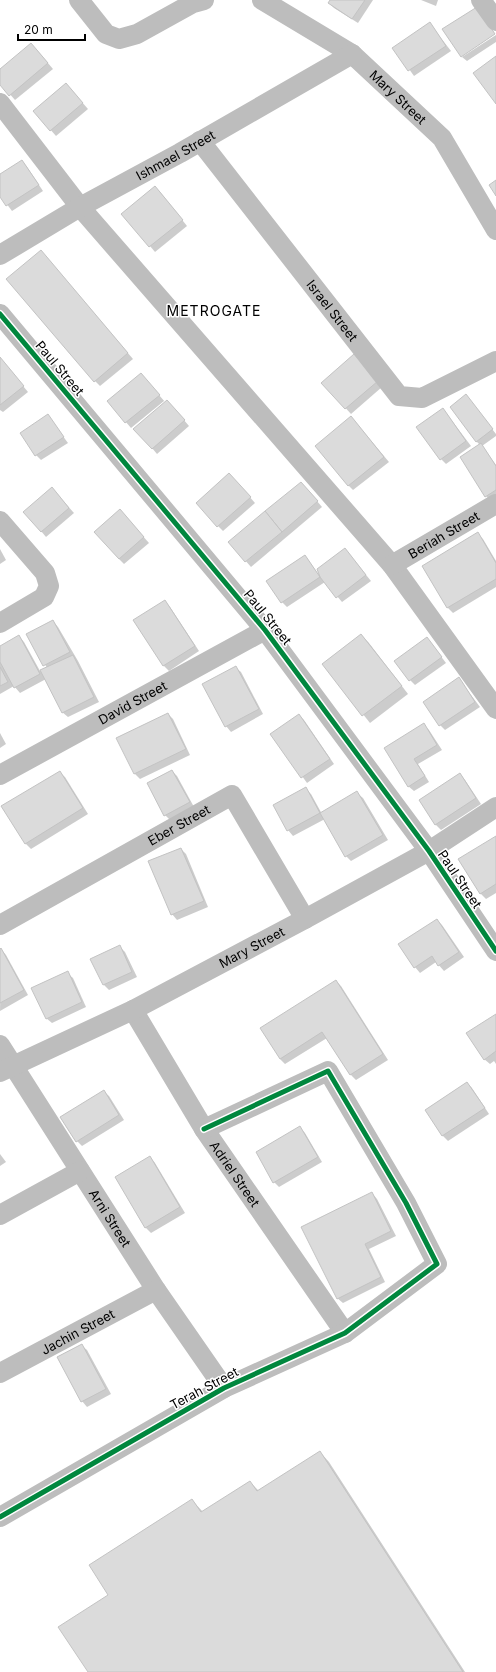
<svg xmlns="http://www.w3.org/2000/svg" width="496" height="1672" font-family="Inter,sans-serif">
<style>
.shadow{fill:#0003}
.building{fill:#dbdbdb;stroke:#c3c3c3}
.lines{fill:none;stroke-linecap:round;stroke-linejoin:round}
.street{stroke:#bdbdbd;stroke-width:20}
.cycleway-casing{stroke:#fff;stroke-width:8}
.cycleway{stroke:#00873e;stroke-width:5}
.labels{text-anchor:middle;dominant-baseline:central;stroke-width:3;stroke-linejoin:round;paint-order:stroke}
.street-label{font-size:13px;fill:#000;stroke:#fff}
.neighbourhood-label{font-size:14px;letter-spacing:1px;fill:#000;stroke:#fff}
</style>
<rect width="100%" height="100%" fill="#fff"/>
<g class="shadow">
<path d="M331,0h42l-15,23 -24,-15 -5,-5z"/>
<path d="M421,0h17l-2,6z"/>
<path d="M430,24l21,27 -37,25 -20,-28z"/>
<path d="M496,35v7l-29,19 -5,-4z"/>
<path d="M36,49l17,20 -38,31 -15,-17v-13z"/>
<path d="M66,84l22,25 -32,27 -22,-25z"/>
<path d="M22,161l5,6 16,24 -31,20 -12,-16v-20z"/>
<path d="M160,192l27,34 -32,26 -32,-38z"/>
<path d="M46,257l87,102 -33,27 -5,-5z"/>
<path d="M354,356l28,31 -31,27 -28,-31z"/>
<path d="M0,358l28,34 -25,20 -3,-2z"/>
<path d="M141,374l24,28 7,4 17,20 -32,28 -5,-6 13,-46 -1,-1 -33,27 -23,-27z"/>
<path d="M466,396l30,38v2l-14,10 14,19v33l-5,3 -5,-5 -6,-51 -4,-4z"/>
<path d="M443,409l28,37 -25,18 -5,-5z"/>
<path d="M48,416l20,27 -27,17 -5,-5 -14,-22z"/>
<path d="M351,417l38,45 -36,28 -5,-5z"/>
<path d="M235,480l20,23 -32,28 -5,-5z"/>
<path d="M306,488l16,19 -71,60 -22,-25z"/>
<path d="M57,494l17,19 -28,24 -5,-6z"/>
<path d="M125,516l24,27 -25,21 -5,-5z"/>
<path d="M477,534l6,5 13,22v26l-43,26 -5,-5 -25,-42z"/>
<path d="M0,549l6,11 -6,4z"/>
<path d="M345,549l26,32 -29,21 -17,-20 -38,25 -5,-5 23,-46 14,19z"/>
<path d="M165,602l5,5 29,44 -30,20 -5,-5 -29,-45z"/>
<path d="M53,621l5,6 20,34 21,41 -31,15 -6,-5 -16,-33 -26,14 -6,-7 -14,8v-47l19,-11 5,6 16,29 7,-3 -19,-34z"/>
<path d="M361,635l8,8 39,51 -38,29 -47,-59z"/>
<path d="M427,638l19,25 -31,22 -5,-5z"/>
<path d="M235,667l6,5 22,42 -32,18 -5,-6z"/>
<path d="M459,679l21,28 -35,23 -5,-5z"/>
<path d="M168,714l5,5 17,36 -50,24 -5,-5 -18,-36z"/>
<path d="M299,715l5,5 30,44 -27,19 -35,-49z"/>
<path d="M424,725l5,5 13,20 -24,14 11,18 -15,9 -6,-5 -23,-38z"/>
<path d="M0,733l6,11 -6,4z"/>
<path d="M172,771l5,5 17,31 -24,13 -5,-5z"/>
<path d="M59,772l6,5 23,37 -57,35 -6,-6z"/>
<path d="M460,774l5,6 16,24 -40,26 -5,-5 -16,-24z"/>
<path d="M306,789l5,5 11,20 35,-21 6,5 25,42 -37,21 -5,-5 -21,-37 -32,17 -5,-6z"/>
<path d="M496,838v55l-10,6 -5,-5 -22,-35z"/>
<path d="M181,849l5,5 22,53 -31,13 -5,-6z"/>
<path d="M437,920l5,5 22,32 -20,14 -8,-9 -16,11 -5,-6z"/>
<path d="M120,947l5,5 12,25 -28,13 -5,-5 -12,-25z"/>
<path d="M1,949l5,6 22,40 -28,16z"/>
<path d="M67,973l6,5 13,29 -34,16 -6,-5z"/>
<path d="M336,981l5,5 47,74 -32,20 -5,-5 -24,-37 -42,26 -5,-5z"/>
<path d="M496,1015v49l-2,-3 -4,3 -6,-5z"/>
<path d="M467,1083l5,5 17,26 -41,27 -5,-5 -17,-26z"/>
<path d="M103,1091l6,5 15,24 -42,26 -5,-5z"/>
<path d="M300,1128l5,5 17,29 -43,25 -5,-5z"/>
<path d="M0,1154l6,8 -6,4z"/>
<path d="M150,1157l5,6 30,50 -34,20 -6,-6z"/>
<path d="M372,1193l5,6 19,37 -27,13 16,33 -42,21 -6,-5z"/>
<path d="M81,1345l6,5 24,44 -24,13 -5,-6 -24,-44z"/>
<path d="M320,1452l9,10 136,210h-376l21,-76 82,-96 11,12 47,-30 9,9z"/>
</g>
<g class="building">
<path d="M330,0h35l-13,19 -24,-16z"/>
<path d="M477,7l18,27 -34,23 -19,-28z"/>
<path d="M430,22l16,24 -38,25 -16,-23z"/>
<path d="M31,43l17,20 -39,33 -9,-11v-16z"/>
<path d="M496,56v48l-23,-31z"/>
<path d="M66,83l17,20 -33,28 -17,-20z"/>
<path d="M22,160l17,25 -33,21 -6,-9v-23z"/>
<path d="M496,180v16l-7,-11z"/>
<path d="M155,186l28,34 -34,27 -28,-33z"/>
<path d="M41,250l87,103 -34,29 -88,-103z"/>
<path d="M354,354l24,27 -33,28 -24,-26z"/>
<path d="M0,357l24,29 -24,19z"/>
<path d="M141,373l19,22 -35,28 -18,-22z"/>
<path d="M466,394l27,35 -17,13 -26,-35z"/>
<path d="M167,400l18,20 -33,29 -19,-20z"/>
<path d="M443,408l23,33 -26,19 -24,-33z"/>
<path d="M48,414l16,23 -29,19 -15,-23z"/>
<path d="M351,416l33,41 -36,29 -33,-40z"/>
<path d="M481,443l15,23v24l-11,7 -25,-40z"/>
<path d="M229,473l22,24 -34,30 -21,-24z"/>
<path d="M301,482l17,19 -36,31 -17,-21z"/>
<path d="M52,487l17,21 -28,24 -18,-20z"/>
<path d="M120,509l24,28 -25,22 -25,-27z"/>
<path d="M265,511l17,21 -37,30 -17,-20z"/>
<path d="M478,532l18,31v16l-49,29 -25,-42z"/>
<path d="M345,548l21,27 -30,23 -16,-21 -3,-8z"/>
<path d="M305,555l15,22 -39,26 -15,-22z"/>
<path d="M165,600l30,46 -32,20 -30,-46z"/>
<path d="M53,620l17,32 -27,14 -17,-32z"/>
<path d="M361,634l41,52 -40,30 -40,-52z"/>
<path d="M19,635l21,39 -26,14 -14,-26v-16z"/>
<path d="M427,637l15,20 -33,24 -15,-20z"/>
<path d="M73,655l21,42 -32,16 -22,-43z"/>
<path d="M236,666l23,43 -34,18 -23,-43z"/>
<path d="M0,667l8,15 -8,4z"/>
<path d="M459,677l16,25 -36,24 -16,-24z"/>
<path d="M168,713l18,36 -52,25 -18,-36z"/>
<path d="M299,714l31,45 -29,19 -31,-44z"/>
<path d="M424,723l13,22 -23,14 11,17 -17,11 -24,-39z"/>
<path d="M172,770l18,32 -26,14 -17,-33z"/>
<path d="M60,771l23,37 -58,36 -24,-38z"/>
<path d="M460,773l16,25 -41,27 -16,-25z"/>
<path d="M306,787l14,26 -33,18 -14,-26z"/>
<path d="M357,791l26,44 -38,22 -25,-44z"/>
<path d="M496,836v48l-16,10 -22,-35z"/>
<path d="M181,848l23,53 -33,14 -23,-54z"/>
<path d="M437,919l22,33 -21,14 -6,-10 -18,12 -16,-24z"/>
<path d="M120,945l12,27 -29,13 -13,-26z"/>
<path d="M1,948l23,42 -24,13v-54z"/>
<path d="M68,971l14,31 -36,17 -15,-31z"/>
<path d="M336,980l47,74 -33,21 -28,-43 -42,27 -20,-31z"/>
<path d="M496,1014v37l-12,9 -18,-27z"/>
<path d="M467,1082l18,26 -43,28 -17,-26z"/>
<path d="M104,1090l15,25 -43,27 -16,-25z"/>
<path d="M300,1126l18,31 -45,26 -17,-31z"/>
<path d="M150,1156l30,51 -35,21 -30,-51z"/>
<path d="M372,1192l19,39 -26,13 16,33 -44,22 -36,-72z"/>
<path d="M82,1344l24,45 -25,13 -24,-45z"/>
<path d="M320,1451l143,221h-375l-30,-45 50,-32 -19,-30 103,-66 9,13 49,-31 7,10z"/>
</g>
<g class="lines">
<g class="street">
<path d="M79,0l27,34 13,5 18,-5 56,-31 11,-3"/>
<path id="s1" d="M262,0l90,54 90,84 54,92"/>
<path d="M481,0l15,21"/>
<path d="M0,103l80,104 312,358 104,144"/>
<path id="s2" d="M200,141l199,255 23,2 74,-37"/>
<path id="s3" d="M0,255l80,-48 100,-54 172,-99"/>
<path d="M0,314l265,316 164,221 67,100"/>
<path d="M0,521l45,52 4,13 -5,11 -44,26"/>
<path id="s4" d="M392,565l104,-61"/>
<path id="s5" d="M0,775l265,-145"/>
<path id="s6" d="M0,925l232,-130 73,124"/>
<path id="s7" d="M133,1010l71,119 141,204"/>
<path id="s8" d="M0,1045l156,245 68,98"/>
<path id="s9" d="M0,1072l133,-62 172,-91 124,-68 67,-44"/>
<path d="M0,1215l80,-44"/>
<path id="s10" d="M0,1373l156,-83"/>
<path d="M0,1517l224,-129 121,-55 92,-69 -31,-61 -78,-132 -124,58"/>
</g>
<defs>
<g id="cycleway">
<path d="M0,314l265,316 164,221 67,100"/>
<path d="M0,1517l224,-129 121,-55 92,-69 -31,-61 -78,-132 -124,58"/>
</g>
</defs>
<use href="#cycleway" class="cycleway-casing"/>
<use href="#cycleway" class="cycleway"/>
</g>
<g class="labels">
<g class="street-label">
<text stroke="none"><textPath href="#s1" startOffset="168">Mary Street</textPath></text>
<text stroke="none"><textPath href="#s3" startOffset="202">Ishmael Street</textPath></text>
<text stroke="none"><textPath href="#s2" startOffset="215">Israel Street</textPath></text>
<text transform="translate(60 368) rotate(50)">Paul Street</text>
<text stroke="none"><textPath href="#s4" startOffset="60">Beriah Street</textPath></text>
<text transform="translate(268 617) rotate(51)">Paul Street</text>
<text stroke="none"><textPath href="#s5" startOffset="151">David Street</textPath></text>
<text stroke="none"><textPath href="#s6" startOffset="205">Eber Street</textPath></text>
<text transform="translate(460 879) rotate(56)">Paul Street</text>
<text stroke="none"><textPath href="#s9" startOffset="281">Mary Street</textPath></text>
<text stroke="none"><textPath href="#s7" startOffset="193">Adriel Street</textPath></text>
<text stroke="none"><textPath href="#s8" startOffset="205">Arni Street</textPath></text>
<text stroke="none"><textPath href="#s10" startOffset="88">Jachin Street</textPath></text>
<text transform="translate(204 1388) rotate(-28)">Terah Street</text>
</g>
<g class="neighbourhood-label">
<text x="214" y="310">METROGATE</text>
</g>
</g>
<path d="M18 34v6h67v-6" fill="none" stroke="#000000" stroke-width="2"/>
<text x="24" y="34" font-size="12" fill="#000000" stroke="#ffffff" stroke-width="3" paint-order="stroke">20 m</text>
</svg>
